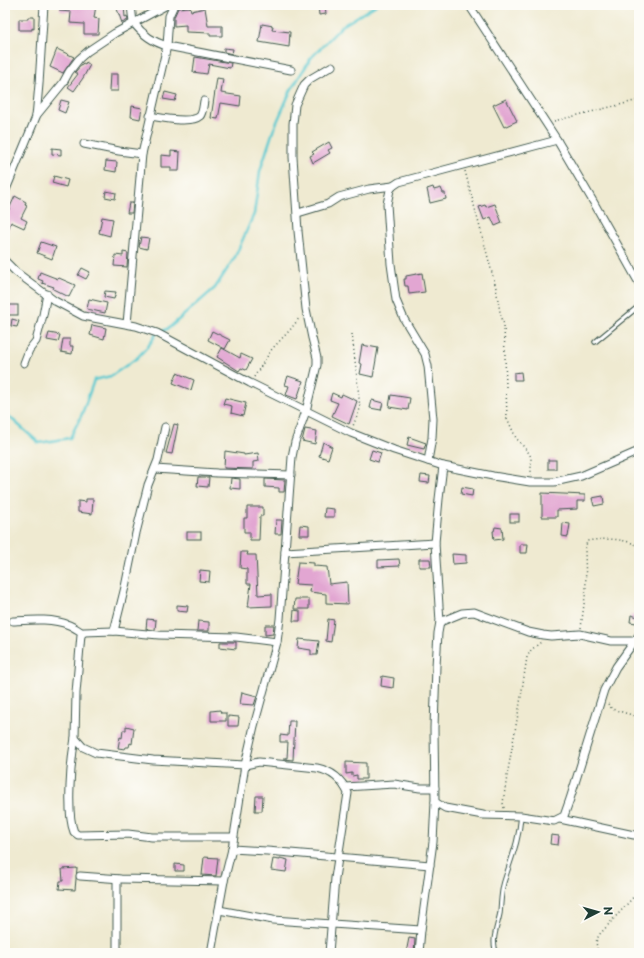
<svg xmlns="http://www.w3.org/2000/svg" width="644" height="958" font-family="'Playpen Sans',sans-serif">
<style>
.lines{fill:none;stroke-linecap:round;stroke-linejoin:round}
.stream{stroke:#5dcad1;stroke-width:2.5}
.building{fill:#e2a6d2}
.lane-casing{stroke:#3e574c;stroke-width:5.5}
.street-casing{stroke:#3e574c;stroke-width:9}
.path{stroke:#3e574c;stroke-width:1.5;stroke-dasharray:1 3;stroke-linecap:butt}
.lane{stroke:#fff;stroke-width:3.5}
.street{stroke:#fff;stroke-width:7}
</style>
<rect width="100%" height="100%" fill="#fdfcf7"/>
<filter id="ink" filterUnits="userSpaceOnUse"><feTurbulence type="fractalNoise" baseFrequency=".025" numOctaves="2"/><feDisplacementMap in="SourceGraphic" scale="8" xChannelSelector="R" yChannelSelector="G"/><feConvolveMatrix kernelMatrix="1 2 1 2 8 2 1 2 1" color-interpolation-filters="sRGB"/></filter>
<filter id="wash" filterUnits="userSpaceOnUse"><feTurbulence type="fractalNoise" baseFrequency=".012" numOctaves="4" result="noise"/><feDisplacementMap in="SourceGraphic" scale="16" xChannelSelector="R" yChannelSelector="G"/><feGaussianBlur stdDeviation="0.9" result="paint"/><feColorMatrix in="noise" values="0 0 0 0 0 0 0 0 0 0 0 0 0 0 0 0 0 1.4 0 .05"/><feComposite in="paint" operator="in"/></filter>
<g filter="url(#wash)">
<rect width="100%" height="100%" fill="#efead1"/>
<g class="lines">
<g class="stream">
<path d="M160,332l9,-4 46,-40 20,-31 19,-43 6,-43 13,-40 18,-41 20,-32 31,-32 34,-21"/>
<path d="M5,413l34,30 31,-5 12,-24 12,-34 17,-4 26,-18 12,-13 7,-11"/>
</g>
</g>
<g id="blocks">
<g class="building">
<path d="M60,5h36l-2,13 5,1 -1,15h-14v-10l-14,-1 1,-11 -11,-1z"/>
<path d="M124,5l1,12 2,-1 1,4 -6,3 -6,-17z"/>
<path d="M318,5h7l1,9 -7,1z"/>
<path d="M190,7l1,4 14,-3 3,18h14v10h-12v-3l-24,-1v-7l-12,1v-9l4,-9z"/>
<path d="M28,17h6v12l-2,-1v2h-13v-11h9z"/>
<path d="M262,24l11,2 -1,4 18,2 -1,15 -30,-5z"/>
<path d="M224,48l9,1 -1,5 -8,-2z"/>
<path d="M57,49l17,8 -11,16 -13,-6z"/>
<path d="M195,57l36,6 -1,5 -21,-4 -2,10 -14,-2z"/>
<path d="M86,62l4,3 -7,13 -9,13 -6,-4 10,-13 -3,-2 8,-9 2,1z"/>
<path d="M110,74h8v17h-9z"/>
<path d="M217,78l6,1 -2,14 20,3 -1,10 -19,-3 -3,16 -7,-1z"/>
<path d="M165,92l12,3 -2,6 -12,-2z"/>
<path d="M506,99l11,22 -13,6 -11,-22z"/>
<path d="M61,100l8,2 -4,11 -7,-3z"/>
<path d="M132,106l10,2 -2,11 -9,-2z"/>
<path d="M329,142l3,6 -4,2 2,3 -17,10 -3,-7 4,-2 -2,-2z"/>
<path d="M52,148l9,1v6l-9,-1z"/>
<path d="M171,151l9,1 -1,19h-8v-4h-10v-12l10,1z"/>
<path d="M106,161l11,1 -1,10 -11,-2z"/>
<path d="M54,176l14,4 -2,7 -14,-4z"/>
<path d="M433,187l1,3 7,-2 2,5h2l1,6 -16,4 -3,-14z"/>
<path d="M106,191l10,2 -1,6 -10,-2z"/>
<path d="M15,196l11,6 -1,3 2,1 -6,12 6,3 -3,7 -13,-6 -6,15v-19z"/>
<path d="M129,203h4l-1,10h-5z"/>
<path d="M495,204l7,19 -7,3 -4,-9 -7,3 -5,-13 6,-2 1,2z"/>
<path d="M102,217l11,2 -3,17 -11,-3z"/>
<path d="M141,237l8,1 -2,11 -8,-2z"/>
<path d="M41,242l15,5 -4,12 -15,-6z"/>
<path d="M123,252l5,1 -1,14 -13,-1 1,-11 8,1z"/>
<path d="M82,268l8,4 -4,7 -8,-4z"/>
<path d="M40,272l18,7 1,-1 16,7 -6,12 -16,-8 1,-2 -12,-4 1,-2 -5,-2z"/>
<path d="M422,273l3,19 -16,2 -1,-8h-3l-1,-7h2v-3z"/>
<path d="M105,291l11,1 -2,7 -10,-2z"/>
<path d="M89,299l18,4 -2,10 -18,-4z"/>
<rect x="5" y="305" width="13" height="10"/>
<path d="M12,319l7,2 -2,6 -6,-1z"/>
<path d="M92,325l14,3 -2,11 -14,-4z"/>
<path d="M212,331l18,9 -5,9 -17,-9z"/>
<path d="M49,333l11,2 -2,7 -11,-2z"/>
<path d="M63,339h7v7h3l-1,8 -11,-2z"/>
<path d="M362,345l16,3 -5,29 -13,-3 2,-10 -3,-1z"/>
<path d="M222,348l18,10 1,-4 11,5 -6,11 -5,-2 -2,3 -22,-14z"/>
<path d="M521,372l1,8h-8v-7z"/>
<path d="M177,373l17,7 -3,10 -18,-7z"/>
<path d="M288,376l15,5 -6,18 -11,-4 3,-9 -4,-1z"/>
<path d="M332,393l9,4 1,-3 15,7 -8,23 -17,-8 6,-13 -8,-3z"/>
<path d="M391,395l19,3 -2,12 -19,-3z"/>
<path d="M225,398l21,5 -3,13 -12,-3 1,-7 -9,-2z"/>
<path d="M372,400l11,3 -2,7 -11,-2z"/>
<path d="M174,424l4,1 -6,29 -6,-1z"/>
<path d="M305,429l12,2 -2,13 -13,-3z"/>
<path d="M409,437l17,6 -2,6 -17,-4z"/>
<path d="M323,442l9,5 -4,12 -9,-3z"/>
<path d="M372,450l9,3 -3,9 -9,-3z"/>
<path d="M225,451l19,3v1l14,-2 1,8 -6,1v7l-29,-1z"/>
<rect x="548" y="460" width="8" height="9"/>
<path d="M421,475l9,1 -1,7 -9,-1z"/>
<path d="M198,477h11l-1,10 -11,-1z"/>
<path d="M231,478l9,1v10l-10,-1z"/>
<path d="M265,479l20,1 -1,12h-5v-4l-14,-1z"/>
<path d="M462,487l11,2 -1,7 -11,-2z"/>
<path d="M542,493l43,2v6h-8v8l-20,1v7h-15z"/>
<path d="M603,496l1,8 -10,2 -2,-8z"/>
<path d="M86,499h7l-1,15 -14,-2v-11l8,1z"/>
<path d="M247,507h16v9h-3l-1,24h-9v-8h-6v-14h3z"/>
<path d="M325,508l9,1v8h-10z"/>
<rect x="510" y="514" width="9" height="8"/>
<path d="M276,520h6l-1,14h-6z"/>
<path d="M563,523l7,1 -2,13 -6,-1z"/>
<path d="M300,525l9,1v9h-10z"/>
<path d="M495,527l7,1 1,11 -9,1 -1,-9h1z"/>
<rect x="187" y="532" width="14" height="7"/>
<path d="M520,544h8l-1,9h-7z"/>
<path d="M241,552h7l-1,3h9l2,40 14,-1v12l-24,1 3,-23h-4v-15l-7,-1z"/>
<path d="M452,554l14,1v8l-13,1z"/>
<path d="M399,559l1,7 -22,1v-7z"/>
<path d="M419,559h11l1,8h-12z"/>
<path d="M298,562l16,1v3l13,1 2,17 18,-2 1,22 -22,-1v-9l-16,-2 1,-7 -16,-1z"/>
<path d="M200,570l10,1 -1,11 -10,-1z"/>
<path d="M295,599h14v10h-15z"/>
<path d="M177,605l11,1 -1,6 -10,-1z"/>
<path d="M294,610l6,1v10h-7z"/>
<path d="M631,615l7,2 -2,6 -6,-1z"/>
<path d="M147,619l9,1 -1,10 -9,-1z"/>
<path d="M328,619l6,1 -3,22 -5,-1z"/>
<path d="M198,621l11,1v9h-12z"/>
<path d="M265,625h9l-1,9 -8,1z"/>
<path d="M299,639l20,2 -2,14h-6v-5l-13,-2z"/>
<path d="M220,642h16v7l-16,-2z"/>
<path d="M382,676l12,2 -1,10 -12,-2z"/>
<path d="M242,692l15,4 -3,9 -14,-1z"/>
<path d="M220,710l1,3h5v8h-15v-10z"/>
<path d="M228,716l11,1 -1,9h-10z"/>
<path d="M289,721h6l-2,39 -10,-1v-1h4l1,-16h-8v-7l8,1z"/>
<path d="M126,726l8,2 -2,16 -2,-1 -1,4h-3l-1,2 -7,-1 2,-11 2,1 1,-8h3z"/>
<path d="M346,762l20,1v16h-9v-4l-5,1v-3l-6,1z"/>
<path d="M256,796h7l-1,15h-7z"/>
<path d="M551,835l8,1 -1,9 -8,-1z"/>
<path d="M204,857l14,1 -2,18 -14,-1z"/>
<path d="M280,858l8,2 -2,12 -15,-2 2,-11 7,1z"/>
<path d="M175,864l9,1v6h-9z"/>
<path d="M77,868l-2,22 -16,-1 1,-8h3l-1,-12z"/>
<path d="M409,938l6,1 -1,14h-8z"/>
</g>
</g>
</g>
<g filter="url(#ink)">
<use href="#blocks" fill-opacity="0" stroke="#3e574c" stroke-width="1"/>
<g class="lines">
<defs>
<g id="lane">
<path d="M595,342l44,-36"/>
<path d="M497,953c-7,-11 1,-28 3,-40 1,-10 1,-21 4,-31 7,-23 15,-41 17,-66"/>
</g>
<g id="street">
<path d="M131,5l2,18"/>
<path d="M469,5l88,135 37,63 45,80"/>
<path d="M134,23c8,11 19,19 33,23l124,24"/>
<path d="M36,116l27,-33 6,-11 10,-13 9,-8 27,-18 52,-28"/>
<path d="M150,116c12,2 41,8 50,0 3,-4 3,-10 4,-15"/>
<path d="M84,144l35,7 23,3"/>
<path d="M5,192l31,-75 3,-33 5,-79"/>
<path d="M298,213l30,-9 11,-7 30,-8 24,-3"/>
<path d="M5,261l11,11 39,29 28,15 53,10 21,7 93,50 101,50 43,17 49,16 50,10 37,6h24l27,-6 58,-25"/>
<path d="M127,324l15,-170 25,-108 2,-30 5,-11"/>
<path d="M24,363l5,-13 7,-9 7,-26 4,-21"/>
<path d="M428,461l4,-23 1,-19 -5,-53 -3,-12 -21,-35 -8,-19 -5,-36 -4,-60 3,-14 3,-4 6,-4 158,-42"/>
<path d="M155,469l62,4 74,2"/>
<path d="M285,552l150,-9"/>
<path d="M13,621c18,-1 39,-3 56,4 5,2 9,5 14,8"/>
<path d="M440,622l22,-9 12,-1 54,20 15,3 8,1 29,-2 31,7h23"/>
<path d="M114,631l11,-44 11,-54 12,-48 10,-25 7,-33"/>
<path d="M277,642l-41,-5 -77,-2 -45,-4 -30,1 -3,3 -5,58 -1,45 8,9 13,6 57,7 92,5 14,-3 58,6c15,3 25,12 31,25l-13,85 -6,75"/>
<path d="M75,738c-4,22 -9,75 -1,94l4,3 50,-1 24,3h81"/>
<path d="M345,787l49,-3 26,4h15"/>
<path d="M435,802l10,6 38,7 38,1 33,5 10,-5 6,-17 34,-109 12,-23 23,-32"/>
<path d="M560,819l74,16"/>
<path d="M232,849l35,2 163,14"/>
<path d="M80,876l41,3 103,2"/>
<path d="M117,879v74"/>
<path d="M219,910l54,10 148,10"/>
<path d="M211,953l13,-72 8,-32 13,-84 9,-39 23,-84 3,-23 12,-162 3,-15 11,-31 11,-46v-7l-5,-20 -6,-29 -8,-78 -5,-74v-33l2,-19 9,-20 6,-6 22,-13"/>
<path d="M419,953l2,-23 12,-88 2,-40 -1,-74 2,-62 2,-33 2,-11 -5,-79 4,-44 4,-33"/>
</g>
</defs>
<use href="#lane" class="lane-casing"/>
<use href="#street" class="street-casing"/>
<g class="path">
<path d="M300,5l4,6"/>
<path d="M554,121l85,-21"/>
<path d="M465,171l31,117 4,24 4,13 3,93 9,20 13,15 2,4v18"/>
<path d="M352,334l6,53 2,22 -7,17"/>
<path d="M254,377l18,-28 18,-19 10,-13"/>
<path d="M581,628l5,-39 -1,-39 2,-9c18,-3 36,-3 52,5"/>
<path d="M608,704l4,5 20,6 7,4"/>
<path d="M504,808l-1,-5 4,-27 13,-73 7,-46 4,-7 10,-8"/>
<path d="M598,953l-2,-11 3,-7 40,-44"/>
</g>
<use href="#lane" class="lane"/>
<use href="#street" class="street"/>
</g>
</g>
<rect width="644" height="958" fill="none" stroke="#fdfcf7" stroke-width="20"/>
<g transform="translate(598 912) rotate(84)" stroke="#fdfcf7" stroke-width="3" paint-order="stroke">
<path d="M0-3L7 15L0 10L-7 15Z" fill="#1f3d34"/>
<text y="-6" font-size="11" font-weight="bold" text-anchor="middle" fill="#1f3d34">N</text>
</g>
</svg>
